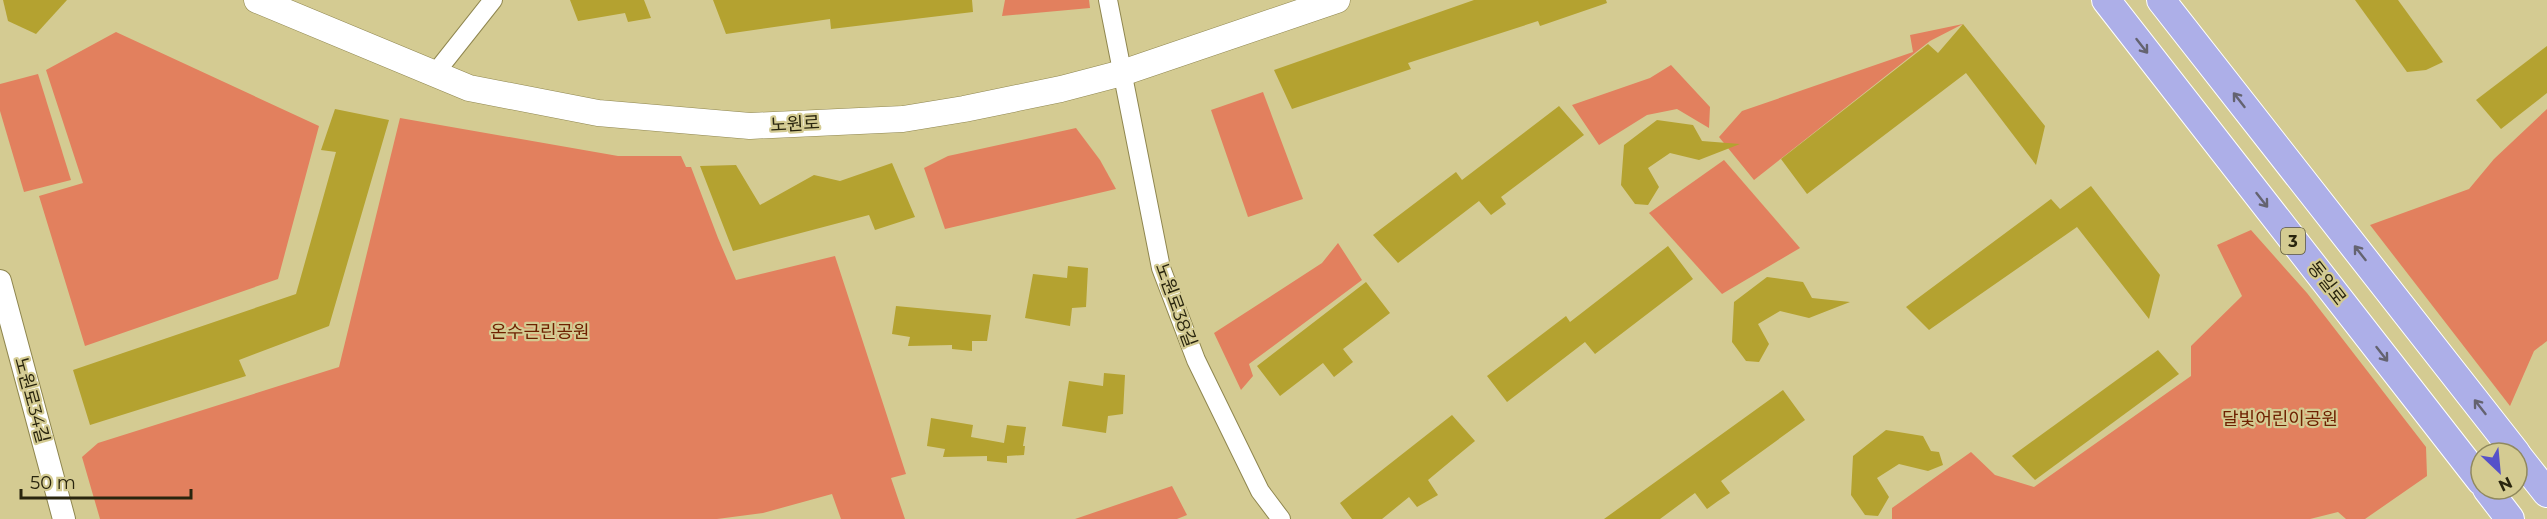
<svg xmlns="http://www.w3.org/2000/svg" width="2547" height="519" font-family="Montserrat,'Noto Sans KR',sans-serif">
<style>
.green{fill:#e2805e}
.building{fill:#b4a230}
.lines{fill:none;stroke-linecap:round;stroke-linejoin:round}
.minor-casing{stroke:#8f864f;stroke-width:20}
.tertiary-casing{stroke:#8f864f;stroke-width:24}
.secondary-casing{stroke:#8f864f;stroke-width:27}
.primary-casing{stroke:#fff;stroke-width:30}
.minor{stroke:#fff;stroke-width:18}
.tertiary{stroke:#fff;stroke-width:22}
.secondary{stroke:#fff;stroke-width:26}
.primary{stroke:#adafe8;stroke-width:28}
.oneway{stroke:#646370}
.labels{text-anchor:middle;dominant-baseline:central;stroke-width:4.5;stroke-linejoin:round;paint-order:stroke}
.shield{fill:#d4cb92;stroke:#5c5736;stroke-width:1.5}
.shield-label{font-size:16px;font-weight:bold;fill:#29250e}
.street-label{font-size:18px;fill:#29250e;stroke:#d4cb92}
.park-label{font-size:18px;fill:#6e2100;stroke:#d4cb92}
</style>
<rect width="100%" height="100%" fill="#d4cb92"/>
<g class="green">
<path d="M1005,0h84l1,8 -88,8z"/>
<path d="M1963,24l-33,17 -176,139 -35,-43 23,-26 171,-59 -3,-17z"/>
<path d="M116,32l203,94 -41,153 -193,67 -46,-150 44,-13 -37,-113z"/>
<path d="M1671,65l39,42 -1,21 -32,-19 -30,6 -48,30 -27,-40 78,-27z"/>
<path d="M38,74l33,106 -47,12 -24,-81v-27z"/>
<path d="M1263,92l40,107 -55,18 -37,-107z"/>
<path d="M2547,109v232l-13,10 -24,55 -140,-181 99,-36 25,-30z"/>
<path d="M400,118l218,38h63l5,11h5l27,71 18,42 99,-24 71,218 -15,4 14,41h-64l-9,-25 -69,19 -46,6h-617l-18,-62 16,-14 241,-76z"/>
<path d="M1076,128l24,32 16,29 -171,40 -21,-61 24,-12z"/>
<path d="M1724,160l76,88 -78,46 -73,-81z"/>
<path d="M2251,230l56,63 119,154 1,29 -62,43h-19l-8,-7 -28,7h-418v-11l79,-56 24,23 39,12 157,-111v-30l51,-50 -25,-51z"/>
<path d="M1338,243l24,37 -113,84 4,12 -12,14 -27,-57 108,-70z"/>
<path d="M1172,486l15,29 -10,4h-102z"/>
</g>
<g class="building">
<path d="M3,0h64l-31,34 -28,-13z"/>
<path d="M570,0h74l7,18 -23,4 -3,-9 -47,8z"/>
<path d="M713,0h259l1,12 -142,17 -1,-10 -104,15z"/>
<path d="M1474,0h132l1,3 -67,23 -2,-5 -130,42 3,6 -119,40 -18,-39z"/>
<path d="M2355,0h43l45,62 -17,8 -19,2z"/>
<path d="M1963,24l82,102 -9,39 -70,-92 -159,121 -26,-35 147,-115 10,9z"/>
<path d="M2547,46v47l-46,36 -25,-29z"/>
<path d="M1559,106l25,29 -83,62 5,7 -15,11 -12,-14 -81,62 -25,-28 83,-63 6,8z"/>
<path d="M335,109l54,11 -60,206 -90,34 7,16 -156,49 -17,-55 223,-76 40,-142 -15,-2z"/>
<path d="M1657,120l36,5 9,16 38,3 -41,16 -29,-7 -22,15 11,19 -11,18 -13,-1 -14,-19 3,-40z"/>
<path d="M892,163l23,54 -40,13 -6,-15 -136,36 -33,-85 36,-1 24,40 54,-30 26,6z"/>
<path d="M2091,186l69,89 -11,44 -72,-92 -148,103 -23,-23 145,-108 9,10z"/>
<path d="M1668,246l25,33 -98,75 -10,-12 -78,60 -20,-26 79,-60 4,6z"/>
<path d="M1068,266l20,2 -2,39 -14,1 -2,18 -45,-8 8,-44 34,4z"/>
<path d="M1767,277l36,5 9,16 38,4 -41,16 -29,-7 -22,13 11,20 -10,18 -13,-1 -14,-19 2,-40z"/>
<path d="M1366,282l24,31 -47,36 10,13 -19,15 -11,-14 -43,33 -23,-30z"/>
<path d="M896,306l95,9 -4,26h-15v10l-20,-2v-4l-44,1 2,-9 -18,-3z"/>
<path d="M2158,350l21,24 -144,106 -23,-24z"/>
<path d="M1104,373l21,2 -2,39 -15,2 -2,17 -44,-7 7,-45 34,5z"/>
<path d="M1783,390l22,30 -84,61 9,12 -12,8 -11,8 -12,-16 -35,26h-56z"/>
<path d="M1452,415l23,26 -47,39 10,15 -21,12 -8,-10 -27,22h-30l-12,-16z"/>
<path d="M931,418l42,7 -2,12 33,6 3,-18 19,2 -3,19h2l-1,9 -17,1v7l-20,-2v-5l-44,1 2,-8 -18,-3z"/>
<path d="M1886,430l37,6 8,15 8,1 4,13 -15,6 -29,-7 -22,14 12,19 -11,19 -13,-1 -14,-20 2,-39z"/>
</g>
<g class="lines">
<defs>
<g id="minor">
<path d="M1108,0l53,268 35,92 64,131 21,28"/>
<path d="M436,72l57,-72"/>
</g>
<path id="tertiary" d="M0,281l64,238"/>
<path id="secondary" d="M257,0l212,88 129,25 152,13 153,-7 61,-10 97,-20 61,-16 215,-73"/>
<g id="primary">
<path d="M2106,0l375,481"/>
<path d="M2161,0l355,453"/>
<path d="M2517,455l30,38"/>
<path d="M2487,489l23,30"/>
</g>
</defs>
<use href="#minor" class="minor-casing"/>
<use href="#tertiary" class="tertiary-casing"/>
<use href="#secondary" class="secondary-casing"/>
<use href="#primary" class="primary-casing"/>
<use href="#minor" class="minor"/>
<use href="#tertiary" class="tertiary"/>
<use href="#secondary" class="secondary"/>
<use href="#primary" class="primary"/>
</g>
<defs><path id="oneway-shaft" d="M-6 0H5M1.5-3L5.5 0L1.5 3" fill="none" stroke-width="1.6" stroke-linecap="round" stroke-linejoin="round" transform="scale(1.5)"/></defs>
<g class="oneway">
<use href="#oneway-shaft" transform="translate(2142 46) rotate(52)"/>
<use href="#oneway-shaft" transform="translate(2239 100) rotate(-128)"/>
<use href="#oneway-shaft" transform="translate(2262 200) rotate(52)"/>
<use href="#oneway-shaft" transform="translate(2360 253) rotate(-128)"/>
<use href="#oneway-shaft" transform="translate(2382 354) rotate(52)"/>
<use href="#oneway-shaft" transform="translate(2480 407) rotate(-128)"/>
</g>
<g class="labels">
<rect class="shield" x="2281" y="228" width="24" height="26" rx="4.5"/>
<g class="shield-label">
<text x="2293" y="241">3</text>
</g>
<g class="street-label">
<text transform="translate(795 124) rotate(-3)">노원로</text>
<text transform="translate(2327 283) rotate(52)">동일로</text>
<text transform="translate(1176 305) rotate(70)">노원로38길</text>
<text transform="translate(32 400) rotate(75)">노원로34길</text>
</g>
<g class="park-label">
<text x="540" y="332">온수근린공원</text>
<text x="2280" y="419">달빛어린이공원</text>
</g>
</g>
<g transform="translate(2499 471) rotate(154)"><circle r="28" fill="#d4cb92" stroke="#90895d" stroke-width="1.5"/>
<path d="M0-4.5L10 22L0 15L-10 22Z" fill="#5651c9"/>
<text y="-9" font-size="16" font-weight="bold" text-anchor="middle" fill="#29250e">N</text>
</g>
<path d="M21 489v9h170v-9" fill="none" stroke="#29250e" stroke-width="3"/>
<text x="30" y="489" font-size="18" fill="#29250e" stroke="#d4cb92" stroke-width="4.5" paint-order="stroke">50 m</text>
</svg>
